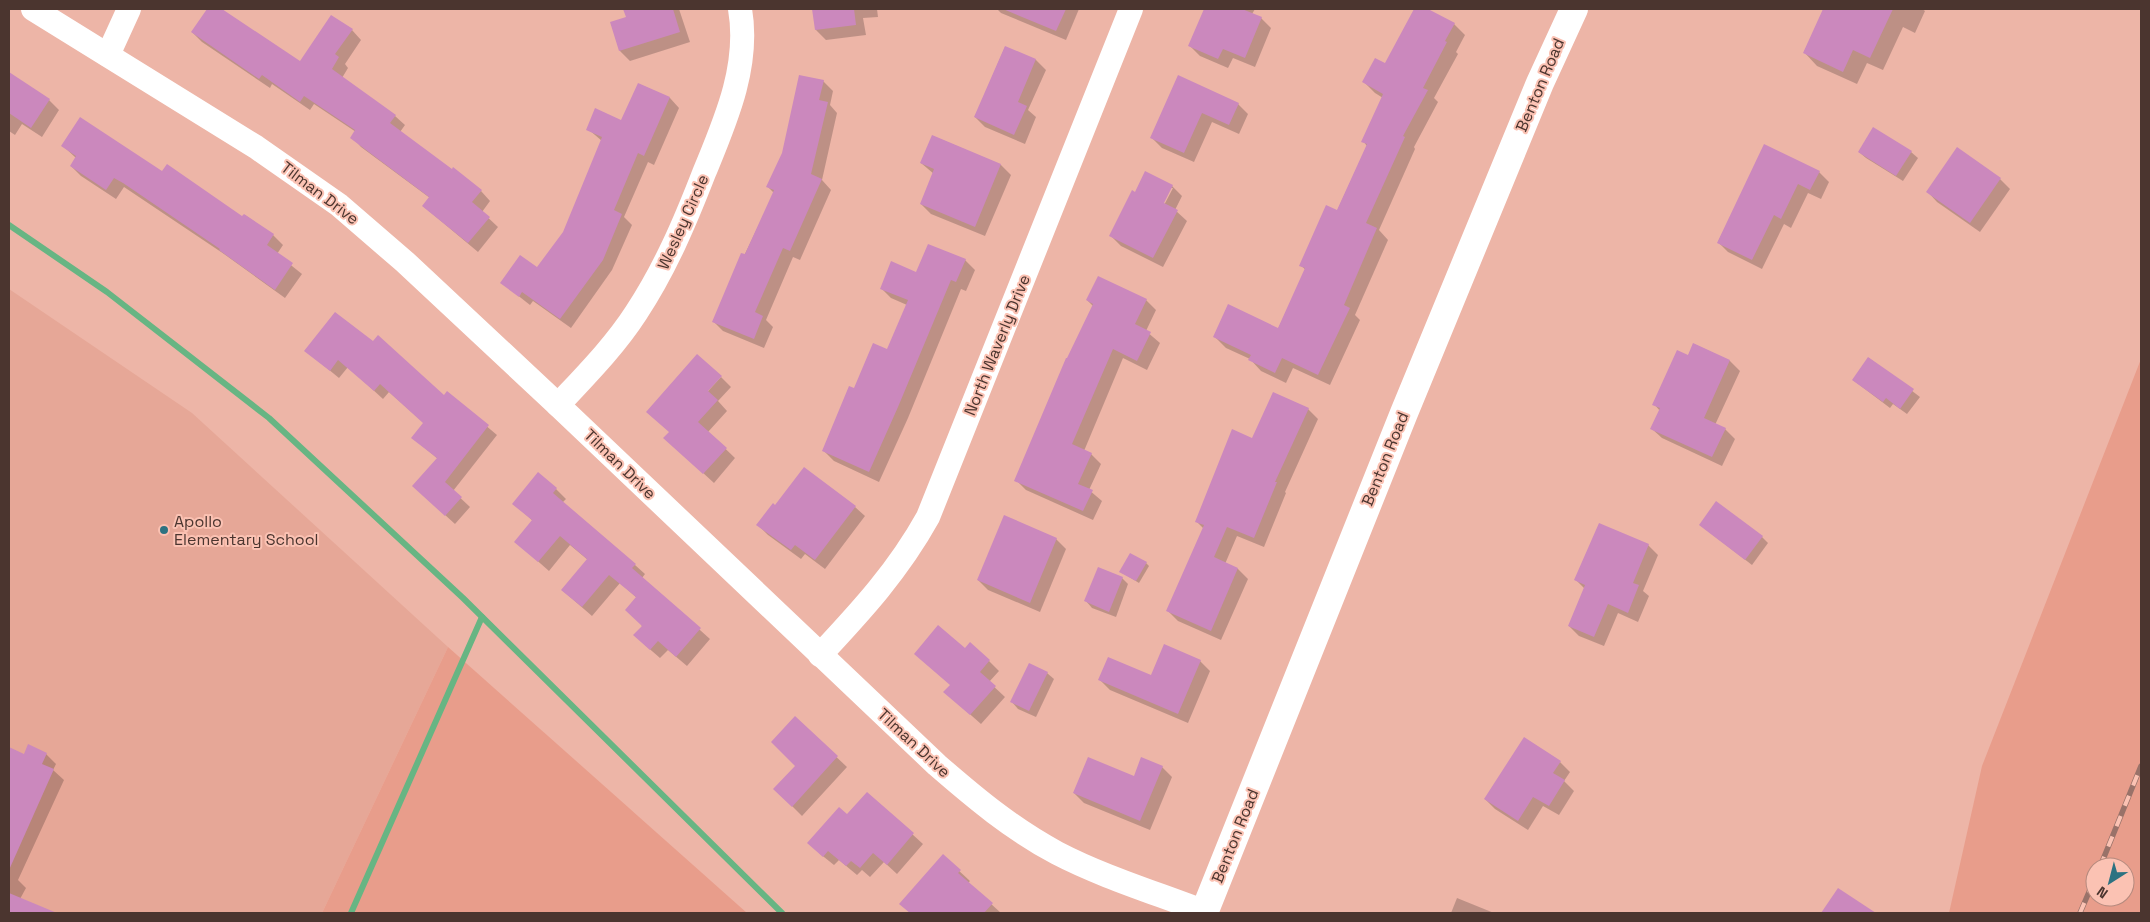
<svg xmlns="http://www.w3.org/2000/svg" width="2150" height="922" font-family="'Space Grotesk',sans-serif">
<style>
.built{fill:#e6a797}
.green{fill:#e89d8b;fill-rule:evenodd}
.shadow{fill:#0003;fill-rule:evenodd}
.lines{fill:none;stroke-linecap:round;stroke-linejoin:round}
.stream{stroke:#67b583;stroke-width:6}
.building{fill:#cb88bd}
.street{stroke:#fff;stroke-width:24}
.primary{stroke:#fff;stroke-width:28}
.rail-casing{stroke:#997269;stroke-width:5.5}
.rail{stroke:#fbc2b3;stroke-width:4;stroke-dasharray:11;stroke-linecap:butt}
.poi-dot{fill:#2d7281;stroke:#fbc2b3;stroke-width:2}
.labels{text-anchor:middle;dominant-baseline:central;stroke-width:4;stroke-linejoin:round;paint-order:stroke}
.street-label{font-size:16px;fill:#4b352f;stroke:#fbc2b3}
.poi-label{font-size:16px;fill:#4b352f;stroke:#fbc2b3;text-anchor:start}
</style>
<rect width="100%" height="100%" fill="#edb5a7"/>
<path class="built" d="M9,289l183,124 256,234 -126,266h-313z"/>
<g class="green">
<path d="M2141,359v554h-192l33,-147zM2095,867h30v30h-30z"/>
<path d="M448,647l299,266h-425z"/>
</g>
<g class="shadow">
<path d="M208,9h11l81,54 52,-33 9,10 -16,24 3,4 -6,10 53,38 10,9 -5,7 81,59 9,10 -8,11 16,15 -20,25 -55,-46 7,-8 -69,-51 -9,-10 4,-5 -42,-28 -4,6 -38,-26 -2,4 -68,-46 -10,-10z"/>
<path d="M625,9h54l11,33 -60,19 -10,-10 -9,-28 16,-5z"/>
<path d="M813,9h64l1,8 -15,1 3,17 -40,5 -10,-10z"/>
<path d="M997,9h82l-13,31 -65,-27z"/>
<path d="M1206,9h49l-3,5 9,4 10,10 -16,39 -22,-9 -5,10 -28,-12 -10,-10z"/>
<path d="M1415,9h10l29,15 11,11 -9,17 2,2 -24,44 4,4 -24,45 1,2 -36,81 9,10 -33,75 5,5 -30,65 -37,-17 -7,15 -25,-12 -11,-12 -24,-11 -12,-12 64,-7 28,-59 -6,-5 37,-54 30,-65 -4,-5 20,-43 -8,-5 -11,-11 22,-17z"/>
<path d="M1825,9h97l3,2 -10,22 -12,-6 -20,43 -16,-7 -10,21 -40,-18 -13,-14z"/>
<path d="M1005,47l31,13 10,10 -18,40 8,7 -11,27 -40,-17 -10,-10z"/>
<path d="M9,73l40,27 10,10 -17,27 -20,-13 -7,11 -6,-4z"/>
<path d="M1179,77l59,27 10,10 -9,20 -27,-12 -18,40 -32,-14 -10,-10z"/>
<path d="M823,81l10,10 -3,14 7,8 -15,67 9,10 -31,70 -7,-3 -27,63 7,7 -9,21 -41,-17 -10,-10 61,-128 -6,-6z"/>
<path d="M639,84l31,14 9,10 -25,57 -6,-3 -24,55 8,8 -20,45 -41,58 -38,-27 -3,4 -28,-22 36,-14 26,-37 38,-91 -14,-12 33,-7z"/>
<path d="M933,136l68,29 10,10 -26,61 -54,-22 -10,-10 13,-30 -13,-11z"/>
<path d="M63,146l99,27 81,45 2,-3 28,20 10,10 -6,9 25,20 -17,24 -61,-44 -100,-67 -8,12 -35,-23 -10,-10 5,-8z"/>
<path d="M1765,146l54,26 10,10 -8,17 -13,-6 -17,35 -7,-4 -22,45 -34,-17 -10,-10z"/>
<path d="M1859,152h52l7,6 -15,23 -37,-23z"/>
<path d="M2000,179l10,10 -30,43 -43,-30 -9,-10z"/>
<path d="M1172,186l10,10 -7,14 12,11 -24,46 -42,-21 -10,-10 25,-43zM1170,188h3l-11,21 -2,-1z"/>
<path d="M965,260l10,10 -9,21 -5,-2 -53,129 -29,64 -45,-21 -10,-10 31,-61 33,-39 19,-46 -16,-7 -10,-10 36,-15z"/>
<path d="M1087,300h59l10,10 -10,21 14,12 -13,27 -24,-12 -39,93 7,3 10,10 -12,26 13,11 -9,19 -67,-30 -10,-10 78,-173z"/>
<path d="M335,313l110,84 2,-4 50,42 -44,56 17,16 -15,17 -32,-29 15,-36 -25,-21 11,-15 -35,-31 -6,7 -35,-32 -9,11 -33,-27z"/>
<path d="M1694,344l36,17 10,10 -25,54 10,4 10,10 -13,27 -60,-28 -10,-9 8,-18 -6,-7 34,-48z"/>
<path d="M1869,358l51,39 -13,17 -14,-10 -3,4 -37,-28z"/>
<path d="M721,377l10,10 -13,14 9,10 -19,21 27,26 -21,25 -49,-45z"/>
<path d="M1308,409l10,10 -33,73 1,1 -22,54 -27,-11 -12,28 13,5 10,10 -27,61 -43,-19 -10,-10 36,-82 -8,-8 56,-81z"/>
<path d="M556,489l10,10 -4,4 73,62 10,9 -3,4 68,61 -23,27 -19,-16 -8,8 -15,-13 -8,-47 -17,-15 -28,33 -30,-26 26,-30 -18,-15 -21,26 -33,-29 17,-21 -19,-17z"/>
<path d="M855,507l10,9 -40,53 -20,-15 -4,5 -33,-24 -10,-10z"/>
<path d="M1700,525l62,12 6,6 -16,22z"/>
<path d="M1056,539l10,10 -26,63 -52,-22 -10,-10z"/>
<path d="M1648,545l10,10 -15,36 6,5 -11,26 -20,-9 -14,33 -25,-10 -10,-10 16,-37 -9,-9z"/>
<path d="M1146,563l3,3 -10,17 -18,-11z"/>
<path d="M1122,578l6,6 -12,33 -24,-9 -6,-7z"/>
<path d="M965,650l24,11 10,10 -10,11 16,15 -24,27 -26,-23 -4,-16z"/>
<path d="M1200,661l10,10 -22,52 -78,-33 -10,-10 51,-3z"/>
<path d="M1047,673l7,6 -18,38 -18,-8 -6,-7z"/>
<path d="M795,718l52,49 -45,49 -17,-17 12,-33z"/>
<path d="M9,748l15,7 22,-1 10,10 -3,6 11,10 -46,100 8,8 -6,11 34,14h-45z"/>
<path d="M1560,762l10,10 -6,9 10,10 -15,24 -16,-9 -15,24 -33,-21 -10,-10z"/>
<path d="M1162,767l10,10 -22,53 -66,-27 -10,-10 60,-16z"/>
<path d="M867,793l56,51 -26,30 -13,-12 -14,15 -8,-7 -5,5 -18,-15 -5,5 -15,-12z"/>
<path d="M943,856l27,25 -2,2 33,30h-90l-10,-9z"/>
<path d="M1457,898l37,15h-43z"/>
</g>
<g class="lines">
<g class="stream">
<path d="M9,225l98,67 162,126 194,180 319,315"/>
<path d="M351,913l131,-296"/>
</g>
</g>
<g class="building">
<path d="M207,9h15l78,52 31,-46 22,14 -18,25 4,3 -7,12 64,46 -6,8 62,46 1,-2 29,23 -10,12 18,15 -22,26 -46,-37 7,-9 -79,-59 5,-8 -51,-34 -4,6 -38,-27 -3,4 -68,-47z"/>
<path d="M623,9h50l7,23 -61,19 -9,-29 16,-5z"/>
<path d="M812,9h42l2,16 -41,5z"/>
<path d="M1003,9h63l-10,22z"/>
<path d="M1204,9h38l20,8 -17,41 -22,-9 -5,10 -30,-13z"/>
<path d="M1414,9h14l27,14 -10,18 2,1 -24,46 5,2 -25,46 2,1 -39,86 11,5 -33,77 6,3 -32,67 -36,-17 -7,15 -27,-13 3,-5 -38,-18 15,-33 50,24 27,-60 -6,-2 27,-61 11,5 30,-66 -6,-2 22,-48 -21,-12 13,-24 10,5z"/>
<path d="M1823,9h70l-23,49 -17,-8 -10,22 -40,-19z"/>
<path d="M1005,46l31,13 -18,43 9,4 -13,29 -40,-18z"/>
<path d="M9,72l41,27 -19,29 -22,-15z"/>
<path d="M799,75l25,5 -5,20 9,2 -17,72 11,5 -32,72 -7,-3 -28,64 8,4 -9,23 -42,-17 29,-69 4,1 29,-64 -8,-3 16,-34z"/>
<path d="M1178,75l61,28 -10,22 -27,-12 -18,40 -34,-15z"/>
<path d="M638,83l32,14 -26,59 -6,-3 -24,57 8,4 -19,46 -43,59 -38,-27 -3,5 -19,-14 20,-28 17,12 26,-35 39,-95 -16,-7 9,-22 26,12z"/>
<path d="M80,117l82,54 5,-7 75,52 2,-2 30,20 -7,11 26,18 -18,27 -56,-40 1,-1 -97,-66 -9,-5 -8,12 -36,-24 6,-10 -15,-10z"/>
<path d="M1873,127l39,24 -16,25 -38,-24z"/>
<path d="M932,135l69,29 -26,63 -55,-23 14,-35 -14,-6z"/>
<path d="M1764,144l56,27 -10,19 -12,-6 -17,35 -7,-4 -22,45 -35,-17z"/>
<path d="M1957,147l44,31 -31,45 -44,-31z"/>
<path d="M1145,171l28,14 -9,18 14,7 -25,48 -44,-22 23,-46 3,2z"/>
<path d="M928,244l38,15 -10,23 -5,-2 -53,127 -29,65 -47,-21 27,-65 5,2 19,-45 14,6 21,-49 -28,-11 11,-28 25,11z"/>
<path d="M1098,276l49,23 -12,25 16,8 -14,29 -24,-12 -41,95 20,9 -14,31 15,6 -10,21 -69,-30 52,-123h1l26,-54 -7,-4z"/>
<path d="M335,312l38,29 5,-6 66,60 3,-4 42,34 -44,57 17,15 -17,19 -33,-30 25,-28 -26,-20 12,-15 -43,-39 -6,7 -36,-31 -8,11 -26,-20z"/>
<path d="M1693,343l37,17 -26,58 22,10 -14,29 -62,-28 10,-21 -8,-3 25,-55 11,5z"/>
<path d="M697,354l25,22 -14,15 10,9 -20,22 29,26 -24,26 -40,-36 6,-6 -23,-20z"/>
<path d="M1868,357l46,32 -14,20 -14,-11 -3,4 -31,-22z"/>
<path d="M1273,392l36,16 -34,74h2l-23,56 -27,-11 -13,30 24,11 -27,63 -45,-20 38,-86 -9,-3 37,-93 20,9z"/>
<path d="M804,467l52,39 -41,54 -20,-15 -4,5 -35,-25 17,-22 2,2z"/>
<path d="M538,472l19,16 -4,5 83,71 -4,4 69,60 -25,29 -18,-16 -8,9 -17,-15 9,-9 -17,-16 11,-13 -27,-22 -27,32 -21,-17 26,-31 -27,-23 -22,26 -24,-20 18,-22 -20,-16z"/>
<path d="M1716,501l47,35 -18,24 -46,-35z"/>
<path d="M1004,515l53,23 -27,65 -53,-23z"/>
<path d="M1599,523l50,21 -16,39 6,2 -11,28 -20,-9 -14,33 -26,-11 17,-41 -11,-5z"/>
<path d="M1130,553l17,9 -11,19 -17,-9z"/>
<path d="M1098,567l25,10 -14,35 -25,-11z"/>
<path d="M938,625l27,23 5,-6 20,18 -10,12 16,14 -26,29 -27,-23 7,-7 -36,-31z"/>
<path d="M1164,644l37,16 -23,54 -80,-34 10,-23 43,18z"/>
<path d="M1029,663l19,9 -19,39 -19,-9z"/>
<path d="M795,716l43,40 -46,51 -19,-18 22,-23 -24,-24z"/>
<path d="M1524,737l37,24 -8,12 12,7 -16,26 -16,-9 -15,24 -34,-22z"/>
<path d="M28,744l19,9 -5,11 12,5 -45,101v-123l15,7z"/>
<path d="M1088,757l46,19 7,-19 22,9 -23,55 -67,-28z"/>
<path d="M867,792l47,41 -27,32 -14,-12 -13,15 -9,-7 -5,5 -18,-15 -5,6 -16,-14 32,-36 8,7z"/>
<path d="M943,854l18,16 -3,3 35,30 -9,10h-74l-11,-9z"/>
<path d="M1838,888l38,25h-55z"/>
<path d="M9,893l48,20h-48z"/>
</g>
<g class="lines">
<g class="street">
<path d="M33,9l223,138 83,58 66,57 153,143 379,360c38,33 75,64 120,88 46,24 99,40 148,59"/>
<path d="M108,55l21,-46"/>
<path d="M558,405c27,-29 56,-58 78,-92 29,-44 49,-91 68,-140 21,-51 46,-107 36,-164"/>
<path d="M820,655c42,-45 78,-84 108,-138l203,-508"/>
</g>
<path class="primary" d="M1204,913l200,-500 136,-330 34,-74"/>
<defs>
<g id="rail">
<path d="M2100,867l41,-101"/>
<path d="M2080,913l15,-35"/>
</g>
</defs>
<use href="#rail" class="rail-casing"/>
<use href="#rail" class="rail"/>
</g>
<circle class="poi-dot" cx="164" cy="530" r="5"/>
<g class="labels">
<g class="street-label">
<text transform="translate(1540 85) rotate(-67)">Benton Road</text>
<text transform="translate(320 193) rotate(37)">Tilman Drive</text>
<text transform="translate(683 222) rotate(-66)">Wesley Circle</text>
<text transform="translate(997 345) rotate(-68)">North Waverly Drive</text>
<text transform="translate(1385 459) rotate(-68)">Benton Road</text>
<text transform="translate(620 464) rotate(44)">Tilman Drive</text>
<text transform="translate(914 743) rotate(43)">Tilman Drive</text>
<text transform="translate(1235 836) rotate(-68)">Benton Road</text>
</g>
<g class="poi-label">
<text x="174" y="521">Apollo<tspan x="174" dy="18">Elementary School</tspan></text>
</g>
</g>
<rect width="2150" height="922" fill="none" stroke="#4b352f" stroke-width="20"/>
<g transform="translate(2110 882) rotate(216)"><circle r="24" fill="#fbc2b3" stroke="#b58a7e"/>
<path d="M0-4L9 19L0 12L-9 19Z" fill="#2d7281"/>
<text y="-8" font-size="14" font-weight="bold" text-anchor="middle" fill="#4b352f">N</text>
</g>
</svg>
